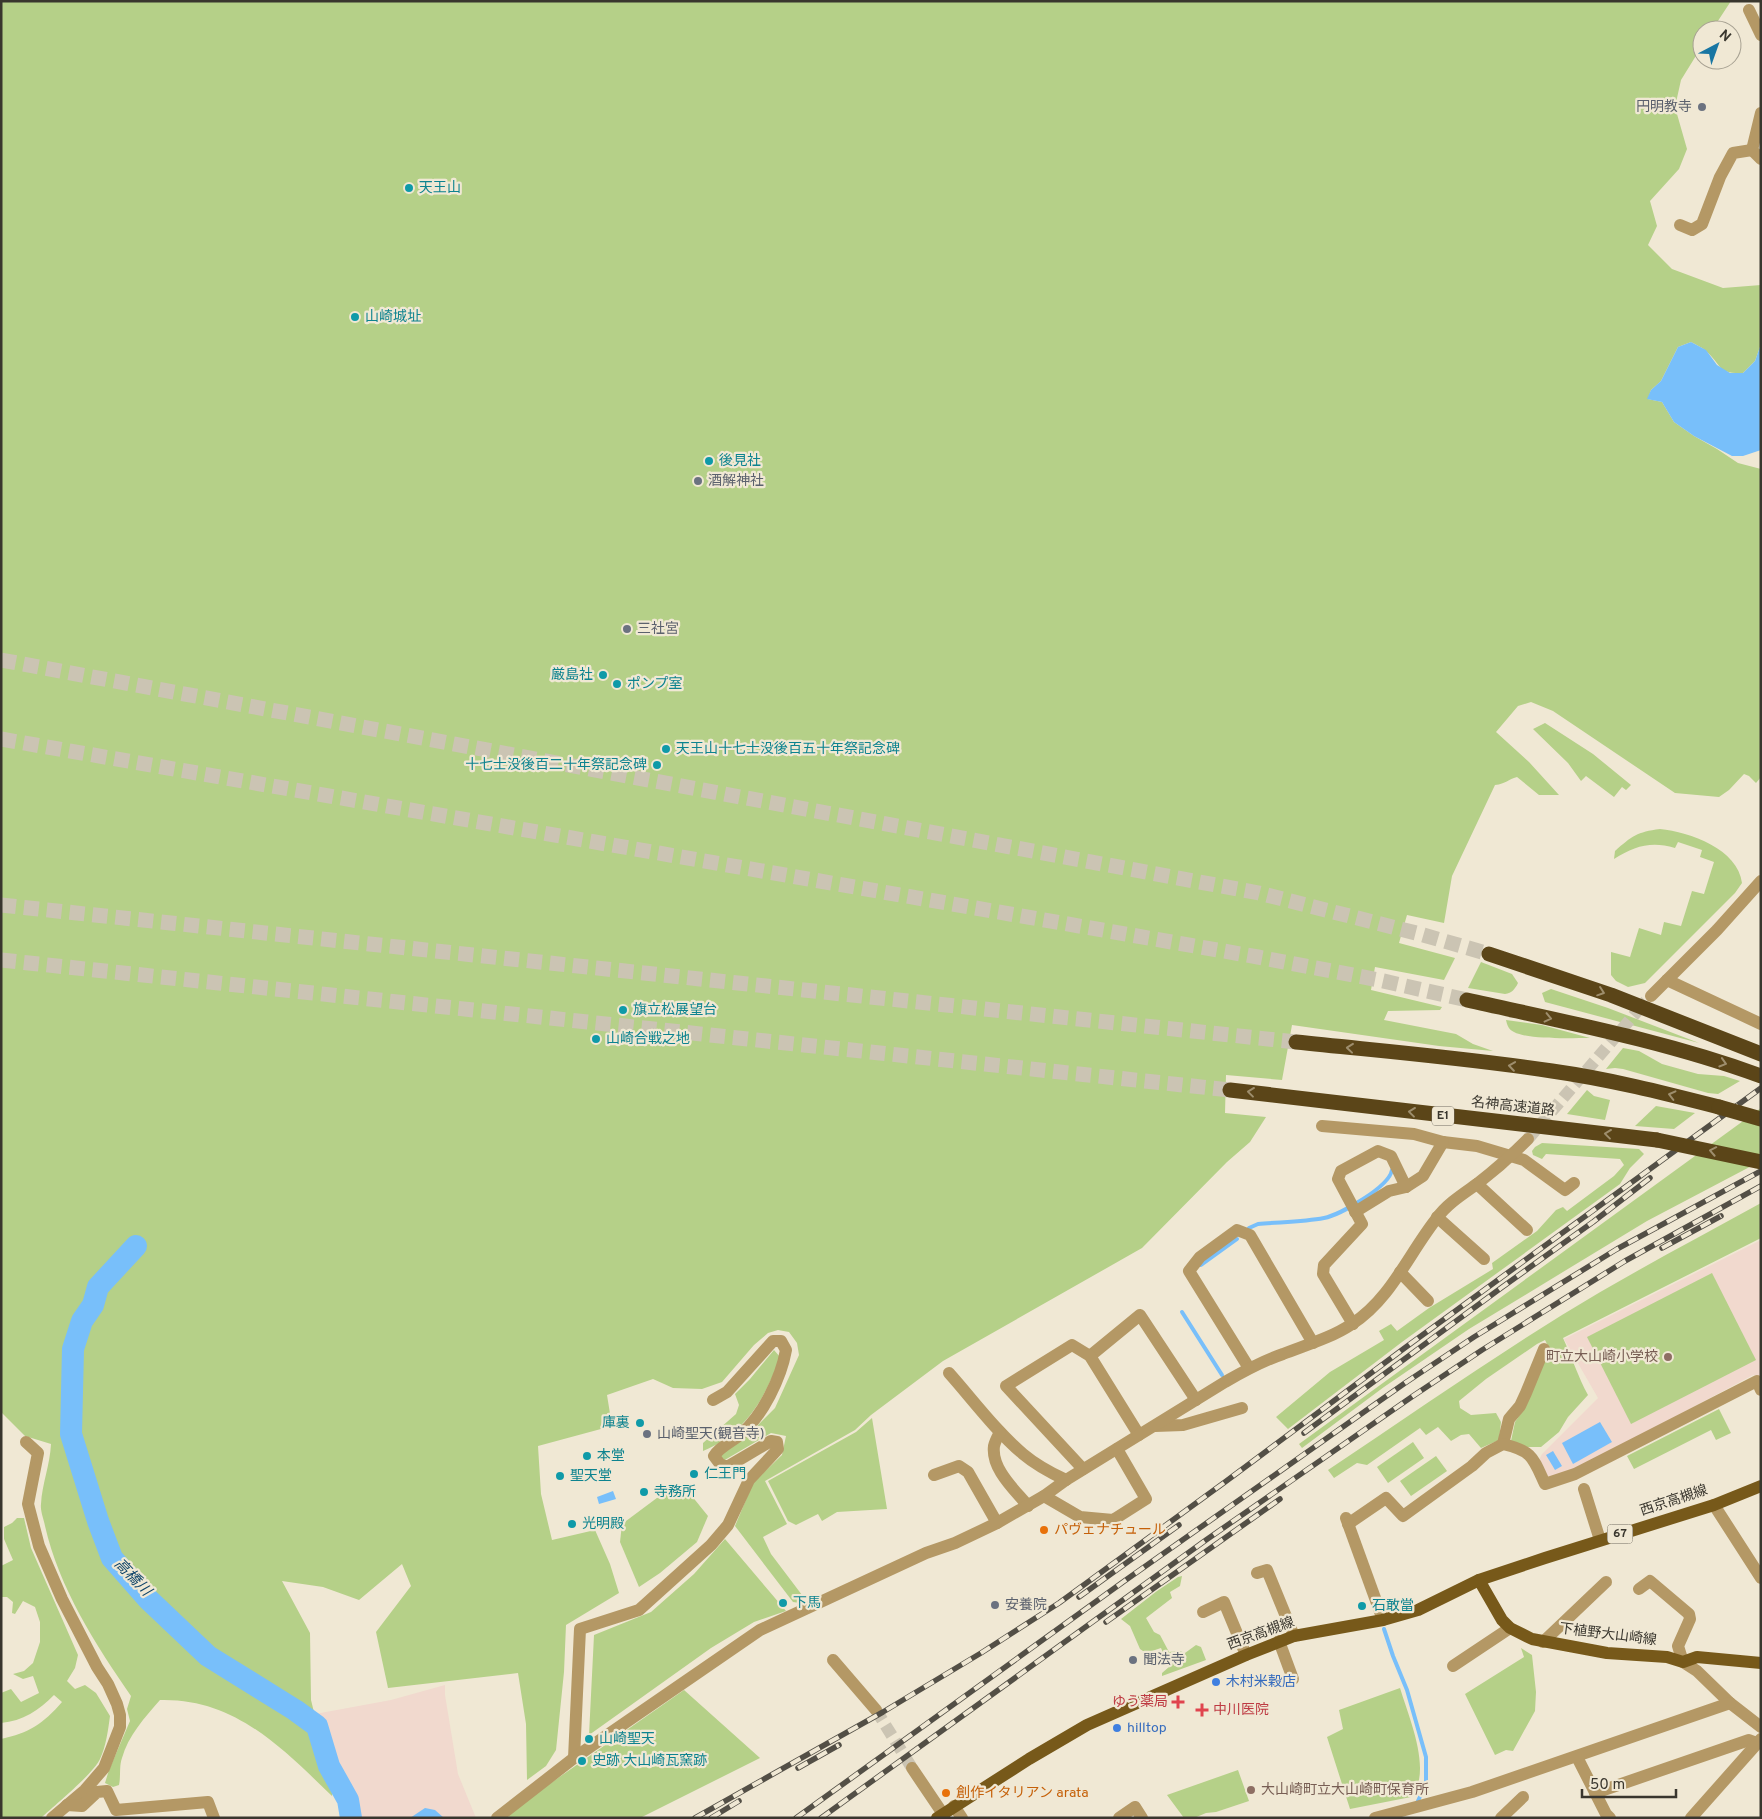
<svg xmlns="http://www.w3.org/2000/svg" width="1762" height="1819" font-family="Overpass,'Noto Sans JP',sans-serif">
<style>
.education{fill:#f1d9ce}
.green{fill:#b5d088}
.water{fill:#78bffa}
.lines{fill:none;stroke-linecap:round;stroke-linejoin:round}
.stream{stroke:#78bffa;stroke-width:4}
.river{stroke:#78bffa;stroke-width:22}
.minor-tunnel{stroke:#cbc4b3;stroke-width:12;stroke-dasharray:12 6;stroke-linecap:butt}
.highway-tunnel{stroke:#cbc4b3;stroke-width:15;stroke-dasharray:15 8;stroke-linecap:butt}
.minor{stroke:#b49865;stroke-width:12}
.major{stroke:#77591a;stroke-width:12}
.highway{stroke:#5b4518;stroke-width:15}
.rail-casing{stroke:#534f46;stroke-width:5.5}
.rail{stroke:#f0e8d4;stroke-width:4;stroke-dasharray:11;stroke-linecap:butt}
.highway-bridge{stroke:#5b4518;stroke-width:15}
.oneway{stroke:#9e8e6d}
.worship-dot{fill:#6b7280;stroke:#f0e8d4;stroke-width:2}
.culture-dot{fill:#0f9aa8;stroke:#f0e8d4;stroke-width:2}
.education-dot{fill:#8d6e63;stroke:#f0e8d4;stroke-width:2}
.food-dot{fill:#e8710a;stroke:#f0e8d4;stroke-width:2}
.shop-dot{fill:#3f7fe0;stroke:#f0e8d4;stroke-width:2}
.health-dot{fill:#e0444e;stroke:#f0e8d4;stroke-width:2}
.labels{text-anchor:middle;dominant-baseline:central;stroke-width:4.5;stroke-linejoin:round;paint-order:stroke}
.shield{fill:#f0e8d4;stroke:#706b60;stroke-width:1}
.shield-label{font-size:12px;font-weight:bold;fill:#39362e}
.worship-label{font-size:14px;fill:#5b616d;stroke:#f0e8d4;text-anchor:start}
.culture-label{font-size:14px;fill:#0d838f;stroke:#f0e8d4;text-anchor:start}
.street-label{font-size:14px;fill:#39362e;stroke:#f0e8d4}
.education-label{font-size:14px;fill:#785e54;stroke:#f0e8d4;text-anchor:end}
.food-label{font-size:14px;fill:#c56008;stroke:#f0e8d4;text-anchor:start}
.shop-label{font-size:14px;fill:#366cbe;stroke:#f0e8d4;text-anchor:start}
.health-label{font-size:14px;fill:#be3a42;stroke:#f0e8d4;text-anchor:end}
.water-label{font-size:15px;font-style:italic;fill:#0e446a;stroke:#f0e8d4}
</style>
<rect width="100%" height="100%" fill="#f0e8d4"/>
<g class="education">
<path d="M1761,1240v136l-8,-1 -181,97 -23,6 -10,-18 3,-6 56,-56 -34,-59z"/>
<path d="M445,1685v10l13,79 18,44h-122l-5,-19 -19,-33 -15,-52 76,-14z"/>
</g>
<g class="green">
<path d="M1,1h1730l-19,29h-10v16l-21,34 -6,27 12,42 -8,20 -29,32 7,25 -9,19 24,24 51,19 38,-3v59l-6,17 -12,12c-26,1 -21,-8 -37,-22 -4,-4 -10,-6 -15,-9l-13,5 -17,34 -10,9 -3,9 14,3 12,20 20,14 23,13 21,14 23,6v308l-5,6 -7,-7 -5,-2 -15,16 -10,7 -44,-4 -122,-82 -22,-9 -13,4 -22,26 33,30 30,33h-20l-22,-18c-9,2 -11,7 -22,8l-43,91 -8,47 -37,-8 -8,28 56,15 -11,22 -69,-13 -4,23 71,17 -2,3 -52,1 -4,9 72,14 17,10 20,7 -54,-5 -147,-21 -10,55 -56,-5 -1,38 41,4 -16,25 -23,20 -85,86 -199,113 -72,54 -16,15 -90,51 22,43 -24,13 8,17 31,41 -2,8 -7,-1 -58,-76 18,-43 29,-28 4,-19 -15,-3 -48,28 -4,-5 30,-22 26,-26 24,-53 -2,-12 -8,-11 -11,-2 -10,3 -14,12 -32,37 -20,7 -29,-1 -20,-9 -46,16 5,31 -74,20 3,48 11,46 43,-10 15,34 9,29 -53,32 -2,47 -8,78 -10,16 -19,14 -1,-56 -8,-51 -130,15 -12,-56 35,-46 -9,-22 -43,36 -36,-13 -41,-6 28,52 1,67 16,65 7,18 -2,13c-50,-48 -97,-98 -172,-96 -15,17 -32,36 -38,58 -3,8 -1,18 -3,27l-6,2 -8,-4 4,-13 21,-49 -3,-12 4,-13c-35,-51 -72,-108 -86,-170 -1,-6 -5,-15 -4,-22 1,-20 9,-39 10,-60l-26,-8 -24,-24z"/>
<path d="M1545,723l48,31 38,31 -5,5 -4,-3 -8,10 -28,-21 -5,5 -13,-18 -35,-34z"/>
<path d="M1660,829c30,3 78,20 82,54l-7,10 -90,90 -17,4 -12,-6 -5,-6v-23l19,5 9,-29 22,7 3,-13 17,4 11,-35 12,3 10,-32 -14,-5 2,-7 -24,-8 -3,6c-24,-7 -40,-2 -61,11l1,-8c17,-15 22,-19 45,-22z"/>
<path d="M1481,962l31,12 6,9c-3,6 -6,10 -13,11l-37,-6z"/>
<path d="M1551,989l57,19 91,35 -154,-41 -3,-9z"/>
<path d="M1506,1020l36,5 48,13c-18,0 -61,2 -76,-6 -5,-2 -7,-7 -8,-12z"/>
<path d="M1623,1048l16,3 23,13 36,10 26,2 16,5 -22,13 -10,-1 -85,-24 -8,-1 -9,1z"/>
<path d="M1587,1090l7,6 16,4 -5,20 -38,-6z"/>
<path d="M1656,1106l39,7 -21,16 -39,-3z"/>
<path d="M1761,1108v53l-114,60 -178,108 -85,58 -82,61 -3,-4z"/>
<path d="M1542,1143l97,6 5,5 -14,14 -10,16 -218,158 -114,87 -12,-12 54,-45 54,-32 -5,-9 12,-7 6,7 32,-23 64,-39 -1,-6 45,-32 19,-21 7,-3 4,4 47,-35 10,-11 -4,-6 -74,-5 -4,5 -9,-4 -1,-4 3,-4z"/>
<path d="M1761,1203v35l-198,100c9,19 15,39 25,57l-20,22 -9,15 -18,15h-14l-16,-6 4,-19 9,-13 25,-61 -4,-8 -8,4 -51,35 -27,22 1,7 11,7 25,-2 5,9 -2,18 -18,8 -12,-14 -8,1 -10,6 -13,-14 -12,8 -6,-7 -53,37 -10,-2 -23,15 -6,-8c78,-52 155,-106 234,-155 65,-40 132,-75 199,-112z"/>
<path d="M1712,1273l44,87 -125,64 -44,-87z"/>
<path d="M774,1350l6,7c-14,41 -36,77 -77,94v-8l33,-29 3,-9 -4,-11 15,-15z"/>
<path d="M1719,1409l12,24 -15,7 -5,-10 -77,39 -7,-13z"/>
<path d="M872,1418l15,91 -50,3 -15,9 -4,-7 -22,11 -8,-4 -20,-40 88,-49z"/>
<path d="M1413,1442l11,16 -36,25 -11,-16z"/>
<path d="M1436,1456l11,15 -36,25 -11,-15z"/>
<path d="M677,1483l14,12 17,21 -11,26 -37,31 -21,14 -19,-45 2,-18z"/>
<path d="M17,1518h7l7,30 47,107 -3,13 -8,13 8,8 10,-4 11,8 14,23c-2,15 -4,30 -10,43 -6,14 -45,46 -59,59h-40v-79c28,-6 42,-15 61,-37l-8,-7c-15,15 -31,26 -53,28v-30l10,-4 10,13 18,-9 -6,-17 -10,3 -10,-5 11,-3 9,-8 7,-21v-20l-5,-15 -12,-6 -8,13 -3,-1 1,-11 -6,-5h-6v-31l12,-6 -9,-21v-12l8,-4z"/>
<path d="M725,1539l61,72 -32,11 -43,26 -122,87 5,-100 57,-23 43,-38z"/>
<path d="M1182,1576l-2,10 -10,6 2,6 -26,20 8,14 6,3 9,17 11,-1 5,2 11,-8 5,2 5,13 -44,16v-3l7,-6 -8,-19 -15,5 -6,-4 -10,-23 -9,-7 36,-28 21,-14z"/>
<path d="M1521,1648l11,7 4,37 -1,19 -22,40 -7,-1 -11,5 -30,-61 59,-37z"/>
<path d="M1400,1688c9,30 33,84 11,109l-61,12 -23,-72 16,-8 -4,-19z"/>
<path d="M684,1690l76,68 -120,60h-130l-2,-2 30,-24z"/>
<path d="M1238,1770l11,31 -33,11 -10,1 -12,5h-10l-17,-23z"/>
</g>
<g class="water">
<path d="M1691,342l15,8 11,15 13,8h13l12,-12 6,-17v106l-18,6h-11l-38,-20 -20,-14 -12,-20 -15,-3 4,-9 10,-9 17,-34z"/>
<path d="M1600,1422l12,20 -39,22 -11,-21z"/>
<path d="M1553,1451l9,15 -7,4 -9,-15z"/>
<path d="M613,1491l3,8 -17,5 -2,-7z"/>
<path d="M425,1808l10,2 9,8h-34z"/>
</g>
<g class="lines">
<g class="stream">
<path d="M1249,1228l9,-4c21,-2 45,-2 66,-6 16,-3 65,-31 68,-48"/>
<path d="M1201,1265l36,-26"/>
<path d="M1182,1312l40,63"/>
<path d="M1384,1629l9,27 14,34 19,67v26l-8,18"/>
</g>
<path class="river" d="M136,1246l-38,41 -5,18 -11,16 -9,28 -2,85 27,87 14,37 36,41 60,57 87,54 22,16 12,40 19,34 3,18"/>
<g class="minor-tunnel">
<path d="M1528,1139l118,-138"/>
<path d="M876,1710l36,58"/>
</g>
<g class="highway-tunnel">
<path d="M1,660l1258,233 161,41 69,20"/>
<path d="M1,739l1257,218 121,23 88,20"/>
<path d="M1,905l1295,137"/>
<path d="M1,960l1229,130"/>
</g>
<g class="minor">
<path d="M1749,10l12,25"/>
<path d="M1761,113l-9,37 9,9"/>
<path d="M1680,225l12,5 10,-6 18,-47 13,-24 19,-3"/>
<path d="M1667,980l94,44"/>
<path d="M1651,996l66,-66 44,-49"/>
<path d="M1322,1126l92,8 29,8 34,4 47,14 41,30 9,-7"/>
<path d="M1477,1184l50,46"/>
<path d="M1355,1212l34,-21 17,-4 17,-11 20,-34"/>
<path d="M1437,1217l47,42"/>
<path d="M1400,1272l28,29"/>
<path d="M1353,1324l-30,-50 1,-9 38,-41 -24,-45 3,-8 37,-20 13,5 15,31"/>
<path d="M1090,1356l50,-41 56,85"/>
<path d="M1249,1368l-60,-97 11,-14 37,-27 13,5 63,108"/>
<path d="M949,1373c24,27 46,57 74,81 13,11 28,19 43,26"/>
<path d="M1155,1426l28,-1 59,-17"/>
<path d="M1000,1432c-2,4 -5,9 -6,14 -3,23 21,44 34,60"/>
<path d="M26,1442l12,11 -10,51 11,42 23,53 35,68 11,17 9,20 3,11v12l-16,41 -19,22 -33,28"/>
<path d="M1503,1444l6,-25 11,-13 6,-13 18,-44"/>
<path d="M1083,1469l-77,-83 66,-41 18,11 49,79"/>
<path d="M934,1475l25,-9 9,6 29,51"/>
<path d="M1584,1489l16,51"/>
<path d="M1044,1496l36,21 33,3 33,-21 -29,-50"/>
<path d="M1714,1505l47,73"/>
<path d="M1346,1518l37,102"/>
<path d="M1348,1524l38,-26 17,18 69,-50 14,-13 17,-9c30,7 30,14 42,40l30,-10 182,-93 4,9"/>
<path d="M1257,1573l10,-3 27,66"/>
<path d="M1639,1589l11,-8 39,33 1,5 -12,27 5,16 14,9 33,32 31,24"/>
<path d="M1203,1612l21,-10 22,53"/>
<path d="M1279,1641l14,38"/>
<path d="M1543,1642l63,-60"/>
<path d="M833,1660l43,50"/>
<path d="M1453,1666l57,-38"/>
<path d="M1577,1757l29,57 4,4"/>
<path d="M574,1758l6,-129 59,-19 72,-65 17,-20 21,-45 29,-31 -1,-7 -6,-1 -44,26 -7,-3 -6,-8c6,-10 18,-14 27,-22 22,-19 40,-56 45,-84l-5,-9h-8l-46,51 -14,8"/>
<path d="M912,1768l31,46"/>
<path d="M1595,1793l154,-53 8,3"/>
<path d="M67,1805l15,1 15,-14 10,-1 9,19 92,-8 6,16"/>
<path d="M954,1806l8,12"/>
<path d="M497,1818l77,-60 186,-128 166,-77 29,-10 42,-20 47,-27 22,-16 159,-98c19,-11 37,-21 58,-28 23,-9 48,-16 69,-30 39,-25 57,-71 85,-106 10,-14 26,-24 40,-34 18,-14 35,-29 51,-45"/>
<path d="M1119,1818l16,-11 7,11"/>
<path d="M1375,1818l97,-26 258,-89"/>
<path d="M1501,1818l22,-21"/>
<path d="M1691,1818l70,-79"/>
</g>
<g class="major">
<path d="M1479,1580l23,40 8,8 22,11 75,14 60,4 16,5 14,-5 64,6"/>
<path d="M937,1818l92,-59 58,-34 159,-70 48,-19 89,-16 35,-10 61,-30 66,-22 169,-53 47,-19"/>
</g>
<g class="highway">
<path d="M1489,954l122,41 150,59"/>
<path d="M1467,1000c98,22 198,41 294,76"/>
<path d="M1296,1042c85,9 171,16 256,29 57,8 112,22 167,36"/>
<path d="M1230,1090l427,50"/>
</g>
<defs>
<g id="rail">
<path d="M1662,1248l59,-32"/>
<path d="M1304,1433l197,-145 92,-66 57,-44"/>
<path d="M1079,1597l100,-72"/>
<path d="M1106,1622l174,-123"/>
<path d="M798,1768l41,-23"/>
<path d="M695,1818l188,-106 98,-59 78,-50 166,-121 181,-135 355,-259"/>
<path d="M711,1818l28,-17"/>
<path d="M796,1818l327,-236 282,-199 69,-46 143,-88 144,-78"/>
<path d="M821,1818l385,-278 207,-144 69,-46 143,-89 136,-75"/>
</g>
</defs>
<use href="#rail" class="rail-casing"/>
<use href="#rail" class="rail"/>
<g class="highway-bridge">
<path d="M1719,1107l42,12"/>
<path d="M1657,1140l104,22"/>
</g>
</g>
<defs><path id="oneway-chevron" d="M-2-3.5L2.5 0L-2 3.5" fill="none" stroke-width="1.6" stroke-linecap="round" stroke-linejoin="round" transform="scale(1.25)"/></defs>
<g class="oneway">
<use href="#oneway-chevron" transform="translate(1601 992) rotate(19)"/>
<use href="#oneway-chevron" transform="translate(1548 1018) rotate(13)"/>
<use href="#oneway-chevron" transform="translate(1350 1048) rotate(-174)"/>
<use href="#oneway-chevron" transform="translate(1723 1063) rotate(17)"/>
<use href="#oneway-chevron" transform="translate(1512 1066) rotate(-172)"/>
<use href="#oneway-chevron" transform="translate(1251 1092) rotate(-173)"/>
<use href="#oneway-chevron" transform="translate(1672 1095) rotate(-166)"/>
<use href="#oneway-chevron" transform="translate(1412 1112) rotate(-173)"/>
<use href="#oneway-chevron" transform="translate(1608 1134) rotate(-173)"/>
<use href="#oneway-chevron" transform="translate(1713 1151) rotate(-169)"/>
</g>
<g class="worship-dot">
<circle cx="1702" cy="107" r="5"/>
<circle cx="698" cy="481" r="5"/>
<circle cx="627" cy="629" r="5"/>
<circle cx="647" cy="1434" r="5"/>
<circle cx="995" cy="1605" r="5"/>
<circle cx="1133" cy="1660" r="5"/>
</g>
<g class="culture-dot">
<circle cx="409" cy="188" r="5"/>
<circle cx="355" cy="317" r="5"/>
<circle cx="709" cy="461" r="5"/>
<circle cx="603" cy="675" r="5"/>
<circle cx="617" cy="684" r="5"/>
<circle cx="666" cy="749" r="5"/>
<circle cx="657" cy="765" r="5"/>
<circle cx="623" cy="1010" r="5"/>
<circle cx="596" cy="1039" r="5"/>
<circle cx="640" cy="1423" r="5"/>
<circle cx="587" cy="1456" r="5"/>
<circle cx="694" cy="1474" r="5"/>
<circle cx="560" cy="1476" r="5"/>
<circle cx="644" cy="1492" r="5"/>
<circle cx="572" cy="1524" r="5"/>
<circle cx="783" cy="1603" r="5"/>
<circle cx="1362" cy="1606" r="5"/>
<circle cx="589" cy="1739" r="5"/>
<circle cx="582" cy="1761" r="5"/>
</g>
<g class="education-dot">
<circle cx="1668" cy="1357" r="5"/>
<circle cx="1251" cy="1790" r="5"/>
</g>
<g class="food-dot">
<circle cx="1044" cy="1530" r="5"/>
<circle cx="946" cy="1793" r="5"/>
</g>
<g class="shop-dot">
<circle cx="1216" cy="1682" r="5"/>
<circle cx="1117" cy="1728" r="5"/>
</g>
<g class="health-dot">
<path d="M1175.5 1694.5h5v5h5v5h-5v5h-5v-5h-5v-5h5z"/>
<path d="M1199.5 1702.5h5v5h5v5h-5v5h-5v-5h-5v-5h5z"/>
</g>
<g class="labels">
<g class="shield">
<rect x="1432" y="1106.5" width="22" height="19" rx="4"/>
<rect x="1607.5" y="1524.5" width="25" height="19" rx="4"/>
</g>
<g class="shield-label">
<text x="1443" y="1116">E1</text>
<text x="1620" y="1534">67</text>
</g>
<g class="worship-label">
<text x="1692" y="107" text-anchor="end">円明教寺</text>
<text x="708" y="481">酒解神社</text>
<text x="637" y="629">三社宮</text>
<text x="657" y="1434">山崎聖天(観音寺)</text>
<text x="1005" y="1605">安養院</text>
<text x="1143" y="1660">聞法寺</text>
</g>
<g class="culture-label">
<text x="419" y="188">天王山</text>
<text x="365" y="317">山崎城址</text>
<text x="719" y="461">後見社</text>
<text x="593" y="675" text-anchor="end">厳島社</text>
<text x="627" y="684">ポンプ室</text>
<text x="676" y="749">天王山十七士没後百五十年祭記念碑</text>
<text x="647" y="765" text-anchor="end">十七士没後百二十年祭記念碑</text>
<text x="633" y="1010">旗立松展望台</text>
<text x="606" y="1039">山崎合戦之地</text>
<text x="630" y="1423" text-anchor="end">庫裏</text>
<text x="597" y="1456">本堂</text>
<text x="704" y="1474">仁王門</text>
<text x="570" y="1476">聖天堂</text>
<text x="654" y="1492">寺務所</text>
<text x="582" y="1524">光明殿</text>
<text x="793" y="1603">下馬</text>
<text x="1372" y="1606">石敢當</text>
<text x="599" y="1739">山崎聖天</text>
<text x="592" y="1761">史跡 大山崎瓦窯跡</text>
</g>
<g class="street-label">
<text transform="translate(1513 1107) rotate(6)">名神高速道路</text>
<text transform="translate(1674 1501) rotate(-18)">西京高槻線</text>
<text transform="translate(1261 1634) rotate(-20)">西京高槻線</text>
<text transform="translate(1608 1635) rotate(7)">下植野大山崎線</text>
</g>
<g class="education-label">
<text x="1658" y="1357">町立大山崎小学校</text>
<text x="1261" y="1790" text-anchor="start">大山崎町立大山崎町保育所</text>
</g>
<g class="food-label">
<text x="1054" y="1530">パヴェナチュール</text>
<text x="956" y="1793">創作イタリアン arata</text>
</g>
<g class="shop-label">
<text x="1226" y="1682">木村米穀店</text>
<text x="1127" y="1728">hilltop</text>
</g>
<g class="health-label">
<text x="1168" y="1702">ゆう薬局</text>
<text x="1213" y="1710" text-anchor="start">中川医院</text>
</g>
<g class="water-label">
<text transform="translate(132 1578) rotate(46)">高橋川</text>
</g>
</g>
<rect width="1762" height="1819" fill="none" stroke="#39362e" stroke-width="5"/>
<g transform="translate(1717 45) rotate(41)"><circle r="24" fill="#f0e8d4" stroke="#a7a192"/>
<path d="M0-4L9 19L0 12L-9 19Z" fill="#1876a3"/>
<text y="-8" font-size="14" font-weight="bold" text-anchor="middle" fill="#39362e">N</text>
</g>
<path d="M1582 1789v8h94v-8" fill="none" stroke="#39362e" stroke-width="2.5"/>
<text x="1590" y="1789" font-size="15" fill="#39362e" stroke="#f0e8d4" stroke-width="4" paint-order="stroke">50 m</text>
</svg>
